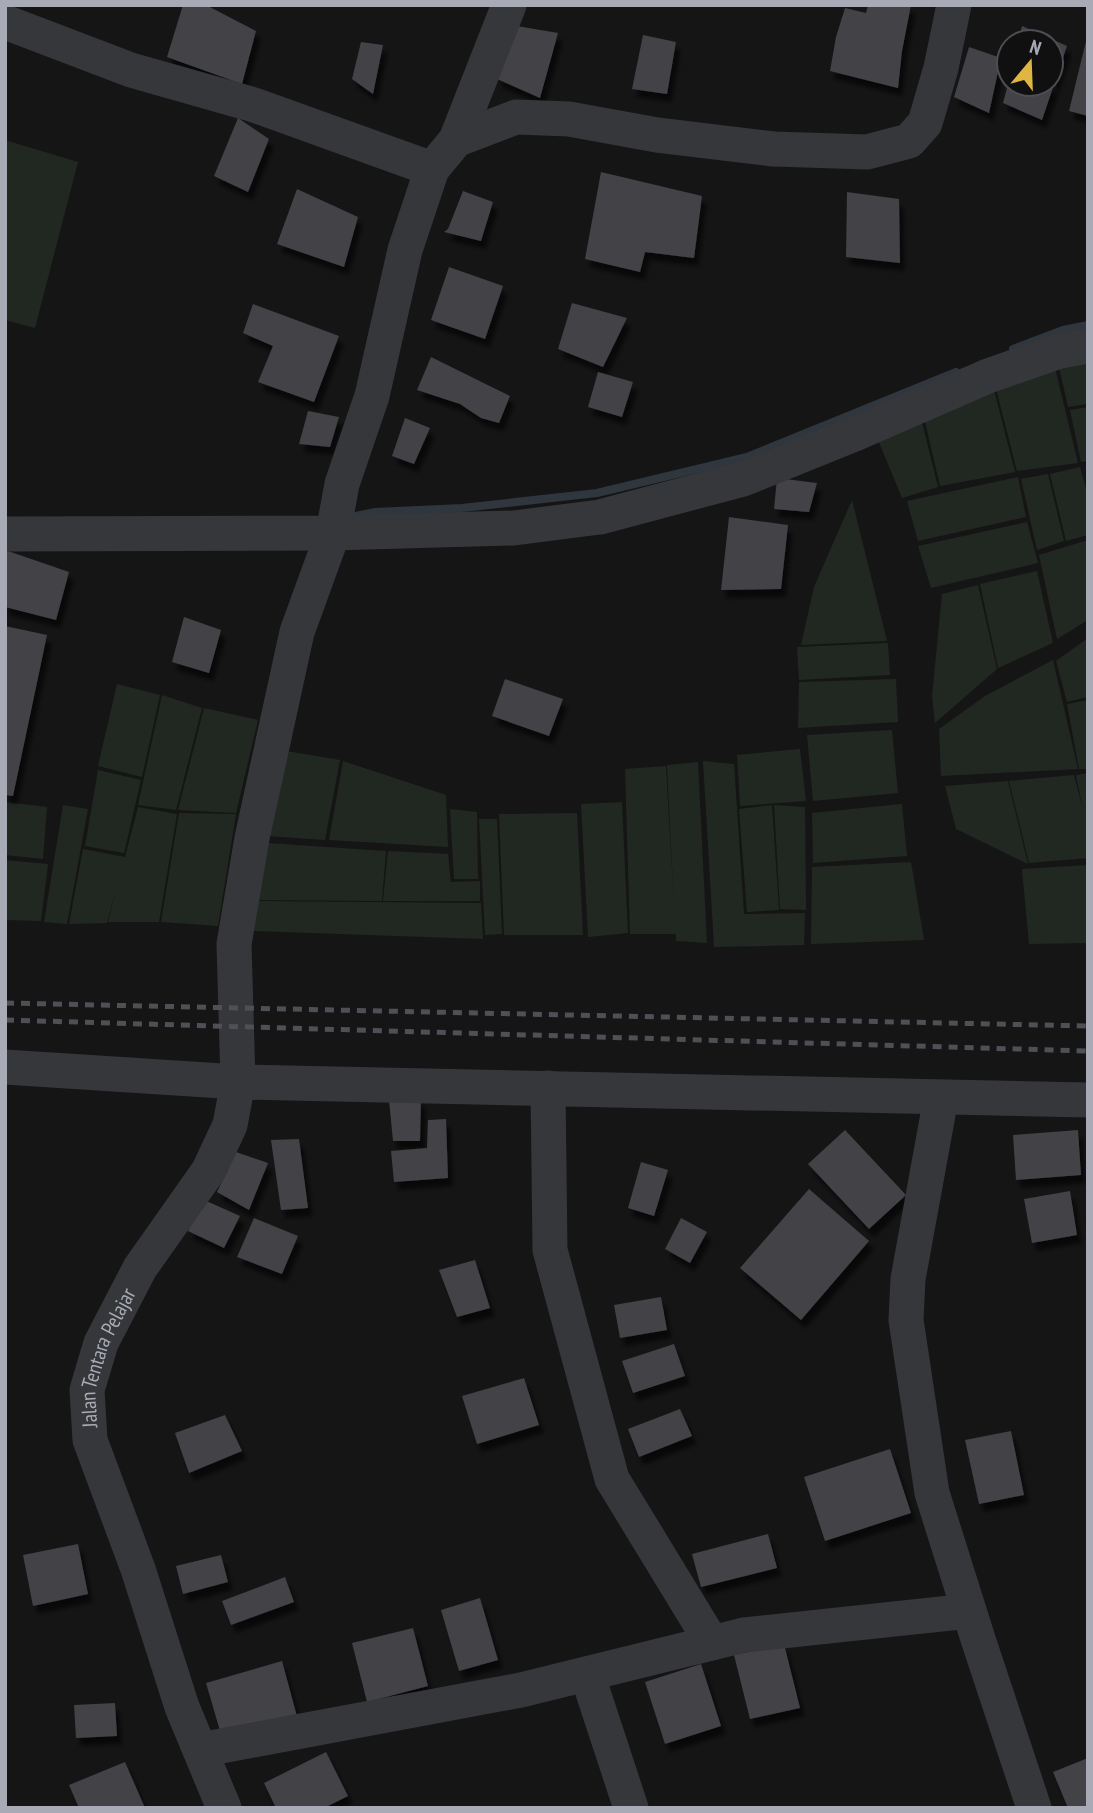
<svg xmlns="http://www.w3.org/2000/svg" width="1093" height="1813" font-family="'PT Sans Narrow',sans-serif">
<style>
.green{fill:#212822}
.lines{fill:none;stroke-linecap:round;stroke-linejoin:round}
.stream{stroke:#2f363e;stroke-width:8}
.building{fill:#424246;filter:url(#shadow)}
.minor{stroke:#36373b;stroke-width:35}
.rail{stroke:#4f5056;stroke-width:5;stroke-dasharray:9 7;stroke-linecap:butt}
.labels{text-anchor:middle;dominant-baseline:central;stroke-width:5;stroke-linejoin:round;paint-order:stroke}
.street-label{font-size:21px;fill:#a8abb5;stroke:#101011}
</style>
<defs>
<filter id="shadow"><feDropShadow dx="4.5" dy="8" stdDeviation="2" flood-color="#0009"/></filter>
</defs>
<rect width="100%" height="100%" fill="#151516"/>
<g class="green">
<path d="M5,140l73,22 -43,166 -30,-8z"/>
<path d="M1088,364v40l-20,3 -9,-40z"/>
<path d="M1055,368l23,95 -61,8 -23,-90z"/>
<path d="M992,382l23,90 -75,14 -17,-73z"/>
<path d="M1088,407v54l-7,1 -11,-52z"/>
<path d="M920,414l18,73 -36,11 -26,-63z"/>
<path d="M1080,467l8,29v39l-22,6 -16,-67z"/>
<path d="M1048,474l16,67 -27,9 -16,-71z"/>
<path d="M1018,477l8,40 -108,24 -11,-40z"/>
<path d="M852,500l35,141 -86,4 13,-58z"/>
<path d="M1027,522l11,41 -107,25 -13,-42z"/>
<path d="M1088,540v80l-31,19 -18,-84z"/>
<path d="M1037,571l16,72 -55,25 -18,-84z"/>
<path d="M978,585l19,84 -62,54 -3,-27 10,-102z"/>
<path d="M1088,638v59l-21,5 -11,-41z"/>
<path d="M888,643l2,32 -91,5 -2,-33z"/>
<path d="M1053,660l25,109 -137,7 -2,-47 46,-33z"/>
<path d="M896,679l2,43 -100,6 1,-46z"/>
<path d="M117,684l43,11 -18,82 -44,-11z"/>
<path d="M162,695l40,13 -26,102 -38,-5z"/>
<path d="M1088,700v69h-9l-12,-65z"/>
<path d="M204,708l54,12 -22,93 -58,-3z"/>
<path d="M892,730l6,63 -85,8 -6,-66z"/>
<path d="M800,749l6,52 -66,5 -3,-51z"/>
<path d="M286,751l54,9 -15,80 -58,-4z"/>
<path d="M343,761l103,34 2,52 -119,-7z"/>
<path d="M703,761l31,3 10,150 61,-1 -1,32 -90,2z"/>
<path d="M698,762l9,181 -31,-2v-7h-46l-5,-165 41,-3 8,139 -7,-140z"/>
<path d="M98,770l43,10 -17,73 -39,-7z"/>
<path d="M1088,773v85l-59,5 -20,-82 65,-6 9,35 -7,-35z"/>
<path d="M1008,781l20,83 -72,-35 -11,-43z"/>
<path d="M5,802l42,5 -4,52 -38,-4z"/>
<path d="M622,802l6,131 -40,4 -7,-133z"/>
<path d="M902,804l5,52 -94,7 -1,-50z"/>
<path d="M63,805l25,4 -21,115 -23,-2z"/>
<path d="M772,805l7,105 -32,2 -8,-103z"/>
<path d="M774,805l31,2 1,103 -26,-1z"/>
<path d="M138,807l39,7 -18,108h-51l8,-33 -9,34 -38,1 14,-75 42,8z"/>
<path d="M450,809l27,3 1,67h-24z"/>
<path d="M179,813l57,1 -18,112 -57,-4z"/>
<path d="M577,813l6,122h-79l-5,-121z"/>
<path d="M479,819h18l5,115 -17,1z"/>
<path d="M268,843l118,8 -4,50 -127,-1z"/>
<path d="M388,851l60,3 3,28 29,-1v20h-97z"/>
<path d="M5,860l43,4 -7,57 -36,-1z"/>
<path d="M911,862l13,78 -113,4 1,-77z"/>
<path d="M1088,865v78l-59,1 -7,-75z"/>
<path d="M256,901l225,2 2,36 -230,-8z"/>
</g>
<g class="lines">
<g class="stream">
<path d="M1013,349l50,-19 25,-5"/>
<path d="M351,517l24,-5 87,-4 135,-15 150,-36 209,-85"/>
</g>
</g>
<g class="building">
<path d="M183,5h23l50,26 -14,53 -75,-27z"/>
<path d="M868,5h43l-9,46 -4,37 -68,-17 6,-34 9,-29 21,5z"/>
<path d="M511,25l47,8 -18,65 -43,-19z"/>
<path d="M1022,26l45,20 -25,74 -39,-17 5,-19h43v-42h-33z"/>
<path d="M643,35l33,7 -9,52 -35,-5z"/>
<path d="M1087,37l1,1v78l-19,-5z"/>
<path d="M361,42l22,3 -10,49 -21,-15z"/>
<path d="M969,47l32,11 -12,55 -35,-16z"/>
<path d="M238,118l31,21 -21,53 -34,-16z"/>
<path d="M601,172l101,24 -8,62 -49,-6 -5,20 -55,-13z"/>
<path d="M297,189l61,28 -14,50 -67,-23z"/>
<path d="M463,191l30,11 -12,39 -37,-9 4,-3z"/>
<path d="M847,192l52,7 1,64 -54,-6z"/>
<path d="M449,267l54,19 -18,53 -54,-19z"/>
<path d="M572,303l55,15 -24,49 -45,-18z"/>
<path d="M253,304l86,32 -25,66 -56,-20 15,-36 -30,-13z"/>
<path d="M431,357l79,39 -11,27 -18,-5 -21,-14 -43,-14z"/>
<path d="M598,372l35,10 -11,35 -34,-10z"/>
<path d="M308,411l31,6 -9,30 -31,-3z"/>
<path d="M405,418l25,10 -16,36 -22,-8z"/>
<path d="M777,478l40,5 -8,29 -35,-3z"/>
<path d="M729,517l59,8 -7,64 -60,1z"/>
<path d="M5,550l64,22 -13,48 -51,-13z"/>
<path d="M184,617l37,13 -12,43 -37,-11z"/>
<path d="M5,626l42,9 -34,161 -8,-1z"/>
<path d="M505,679l58,20 -14,37 -57,-20z"/>
<path d="M421,1099l-1,42h-27l-4,-41z"/>
<path d="M446,1119l2,59 -54,4 -3,-31 36,-3 1,-28z"/>
<path d="M845,1130l61,65 -37,34 -61,-65z"/>
<path d="M1078,1130l3,45 -65,5 -3,-45z"/>
<path d="M299,1139l9,69 -27,2 -10,-70z"/>
<path d="M236,1152l32,11 -19,47 -32,-18z"/>
<path d="M641,1162l27,8 -14,46 -26,-8z"/>
<path d="M809,1189l60,52 -68,79 -61,-52z"/>
<path d="M1070,1191l7,44 -45,8 -8,-44z"/>
<path d="M202,1199l38,17 -16,32 -36,-17z"/>
<path d="M254,1218l44,18 -16,38 -45,-17z"/>
<path d="M681,1218l26,14 -17,31 -25,-14z"/>
<path d="M475,1260l15,48 -33,9 -18,-47z"/>
<path d="M661,1297l6,33 -47,8 -6,-33z"/>
<path d="M674,1344l11,32 -52,17 -11,-32z"/>
<path d="M524,1378l15,47 -62,19 -15,-48z"/>
<path d="M680,1409l12,27 -53,21 -11,-28z"/>
<path d="M225,1415l17,36 -53,22 -14,-40z"/>
<path d="M1011,1431l13,64 -45,9 -14,-64z"/>
<path d="M890,1449l21,64 -86,28 -21,-64z"/>
<path d="M768,1534l9,34 -76,19 -9,-33z"/>
<path d="M78,1544l10,50 -55,12 -10,-51z"/>
<path d="M221,1555l7,27 -45,12 -7,-28z"/>
<path d="M285,1577l9,25 -63,23 -9,-24z"/>
<path d="M480,1598l18,62 -39,11 -18,-61z"/>
<path d="M413,1628l15,58 -61,16 -15,-59z"/>
<path d="M784,1644l16,64 -50,11 -16,-64z"/>
<path d="M282,1661l16,59 -75,21 -17,-58z"/>
<path d="M701,1664l20,62 -56,18 -20,-62z"/>
<path d="M115,1703l2,33 -41,2 -2,-33z"/>
<path d="M326,1752l22,44 -24,12h-48l-12,-25z"/>
<path d="M1088,1758v50h-20l-15,-36z"/>
<path d="M125,1762l20,46h-66l-10,-23z"/>
</g>
<g class="lines">
<g class="minor">
<path d="M5,22l126,48 123,35 178,64"/>
<path d="M456,140l53,-135"/>
<path d="M5,534l328,-1 181,-5 86,-11 143,-38 114,-46 131,-57 72,-25 28,-5"/>
<path d="M5,1067l233,15 850,18"/>
<path d="M548,1088l2,162 62,229 100,164"/>
<path d="M941,1098l-33,181 -2,41 26,173 46,146 56,169"/>
<path d="M587,1674l44,134"/>
<path d="M200,1750l321,-60 223,-55 225,-24"/>
<path id="s1" d="M224,1808l-42,-101 -44,-138 -48,-129 -3,-50 14,-47 39,-75 69,-98 21,-45 8,-43 -4,-138 18,-106 45,-206 36,-99 9,-49 30,-88 33,-146 27,-81 24,-29 60,-23 53,2 88,16 117,14 93,3 42,-11 16,-18 16,-55 13,-63"/>
</g>
<g class="rail">
<path d="M5,1003l1083,23"/>
<path d="M5,1020l1083,31"/>
</g>
</g>
<g class="labels">
<g class="street-label">
<text stroke="none"><textPath href="#s1" startOffset="478">Jalan Tentara Pelajar</textPath></text>
</g>
</g>
<rect width="1093" height="1813" fill="none" stroke="#a8abb5" stroke-width="14"/>
<g transform="translate(1030 63) rotate(19)"><circle r="33" fill="#101011" stroke="#4d4e53" stroke-width="2"/>
<path d="M0-5L12 26L0 18L-12 26Z" fill="#dfb543"/>
<text y="-10" font-size="19" font-weight="bold" text-anchor="middle" fill="#a8abb5">N</text>
</g>
</svg>
